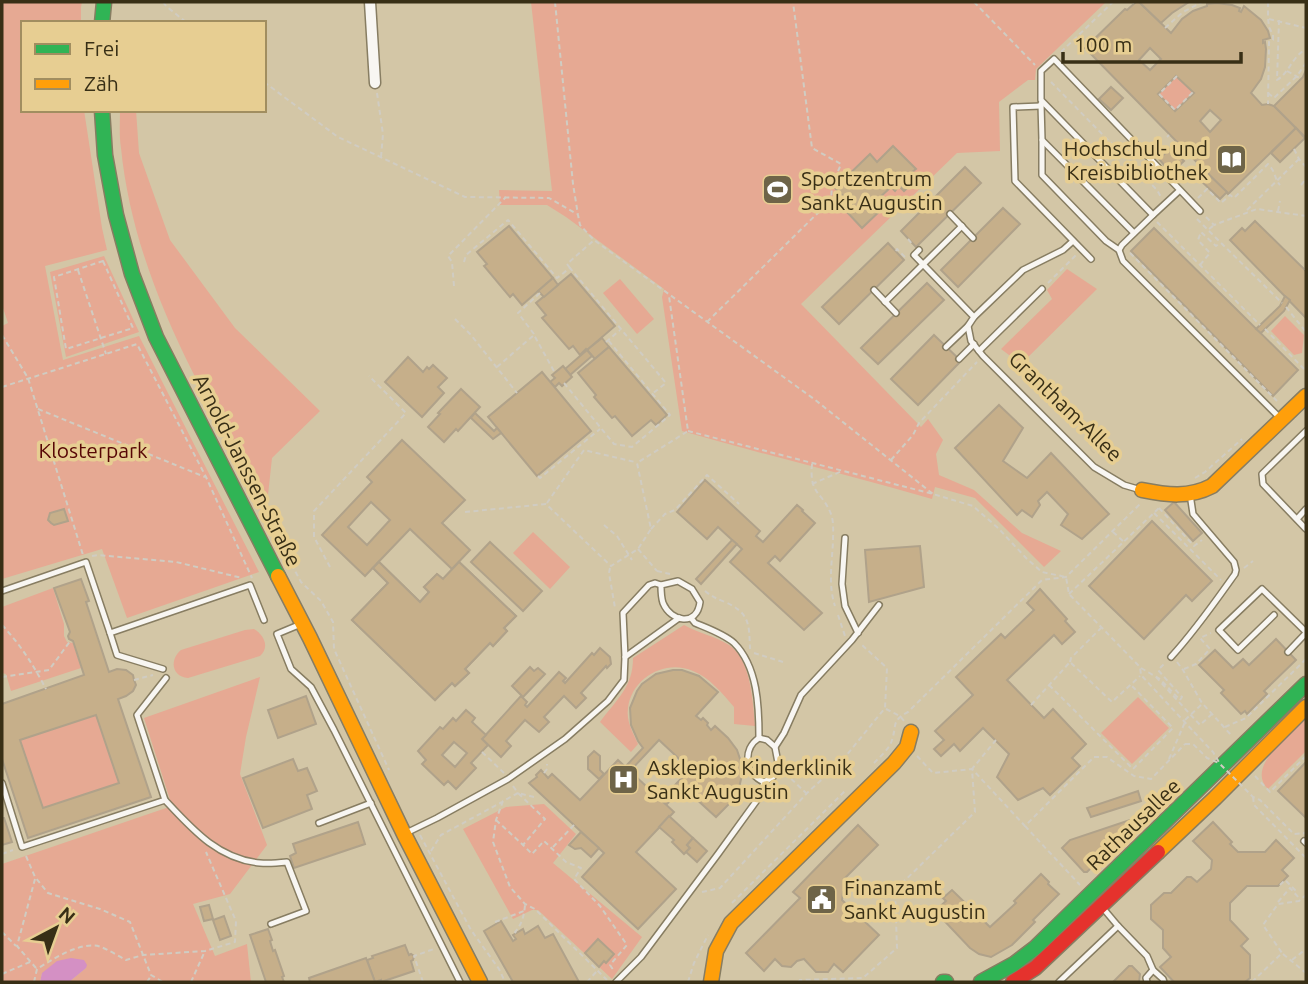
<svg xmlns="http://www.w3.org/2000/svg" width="1308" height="984" font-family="Ubuntu,sans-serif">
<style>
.green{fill:#e6a993}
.water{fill:#d490c4}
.building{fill:#c6af8a;stroke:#b0a28a;stroke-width:2;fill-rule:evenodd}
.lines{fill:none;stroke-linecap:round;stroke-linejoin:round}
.lane-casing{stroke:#877d62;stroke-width:8}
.street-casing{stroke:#877d62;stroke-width:13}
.fast-casing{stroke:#877d62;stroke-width:17}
.slow-casing{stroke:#877d62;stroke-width:17}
.jam-casing{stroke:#877d62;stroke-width:17}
.path{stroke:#d0ccc2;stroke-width:2;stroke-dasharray:5 3.5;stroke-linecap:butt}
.lane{stroke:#f8f6f2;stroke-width:5}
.street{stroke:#f8f6f2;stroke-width:10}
.fast{stroke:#30b455;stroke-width:14}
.slow{stroke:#ff9f0a;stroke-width:14}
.jam{stroke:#e5322d;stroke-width:14}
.path-bridge{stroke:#d0ccc2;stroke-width:2;stroke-dasharray:5 3.5;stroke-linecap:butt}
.labels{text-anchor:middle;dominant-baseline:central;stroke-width:7;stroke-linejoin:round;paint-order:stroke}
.poi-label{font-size:21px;fill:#382f16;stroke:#e7ce92;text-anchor:start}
.street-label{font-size:21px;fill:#382f16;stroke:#e7ce92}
.park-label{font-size:21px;fill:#570605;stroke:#e7ce92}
</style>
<rect width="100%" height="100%" fill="#d3c6a6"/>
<g class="green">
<path d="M2,2h80l-1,5v16h-58v87h61l18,118 5,22 -62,16 18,94 76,-24 120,236 -132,46 -25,-69 -100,30v-253l6,-3 -6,-18z"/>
<path d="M531,2h575l-70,67 -1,11h-7l-29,22 1,49 -43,2 -156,151 120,123 7,-8 15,21 -7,14 3,21 35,15 48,43 39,18 -17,16 -69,-69 -40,-11 -3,12c-83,-24 -167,-44 -250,-68l-20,-134 2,-8 -98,-72 -19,-12h-47l-1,-15 53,1z"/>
<path d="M1177,76l16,16 -18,18 -16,-16z"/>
<path d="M120,110h16l3,43 31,87 65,88 85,83 -48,47 -5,46 -3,-1c-63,-112 -130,-225 -143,-355 -2,-13 -1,-25 -1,-38z"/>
<path d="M104,256l35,76 -73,25 -16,-85z"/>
<path d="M1067,269l30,20 -76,75 -20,-15 51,-50 -5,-9z"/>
<path d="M620,279l34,40 -17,15 -34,-41z"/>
<path d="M1285,316l19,19 -2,18 -8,2 -23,-24z"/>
<path d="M533,532l37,35 -20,22 -37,-36z"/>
<path d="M53,588l11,36v12l3,6 6,1 8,25 -70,23 -5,-17 -4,-1v-66z"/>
<path d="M684,625c14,8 31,11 45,20 22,14 24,57 26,81l-21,-2v-17c-11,-13 -25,-30 -41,-36 -27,-12 -61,6 -65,37 -2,13 5,25 10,36l-7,8 -31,-30c17,-23 33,-35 33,-64z"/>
<path d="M254,629c10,6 16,18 6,27l-72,22c-16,-1 -19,-18 -7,-28l64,-20z"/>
<path d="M260,677l-14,60 -6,37 27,71 -37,49 -37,10 22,52 32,-12 4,38h-182l17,-14 -44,5 -2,9h-38v-118l170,-58 -28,-88z"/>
<path d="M1138,697l31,31 -37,36 -31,-31z"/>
<path d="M96,715l23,68 -76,25 -23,-68z"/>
<path d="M1306,719v32l-38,38c-23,-22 23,-56 38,-70z"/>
<path d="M544,804l32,30 -23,29 89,74 -30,42 -74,-69h-6l-19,9 -50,-90 43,-22z"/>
</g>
<path class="water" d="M71,958l13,2 3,5 -1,3 -17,14h-29l2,-9 15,-12z"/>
<g class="building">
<path d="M1136,2h3l32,31 11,-14 11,-8 14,-5v-2l10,-1 15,2 8,3 -1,3 2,1 3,-6 17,14 7,11 2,7 -7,2v3l2,-1 1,7 -1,18 -4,12 -10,14 11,12 6,-1 6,2 22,22 -68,66 -143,-146 40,-39 2,1zM1150,48l11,11 -11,11 -11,-10zM1176,76l18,17 -19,18 -17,-17zM1210,110l11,10 -11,12 -10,-11z"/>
<path d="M1139,2h50l-17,11 -11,10z"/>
<path d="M1306,70v68l-32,-32 29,-29z"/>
<path d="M1111,87l12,11 -12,12 -12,-11z"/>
<path d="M1296,128l9,10 -25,24 -9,-9z"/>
<path d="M893,146l23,23 -4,3 6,6 -14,13 -5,-5 -4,5 -4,-4 -13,12 7,7 -23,22 -16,-17 6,-6 -17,-17 35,-34 7,8z"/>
<path d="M1171,148l13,13 -13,12 -12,-14z"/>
<path d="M965,167l16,16 -65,64 -15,-16z"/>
<path d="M1202,168l25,24 -7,7 -25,-24z"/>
<path d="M1003,208l17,16 -62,63 -17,-17z"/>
<path d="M1255,221l51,50v47l-76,-78 12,-12 3,3z"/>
<path d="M509,226l44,52 -31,27 -9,-11 -3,3 -26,-31 3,-2 -10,-12z"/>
<path d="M1154,228l144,142 -25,26 -142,-145z"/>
<path d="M888,243l16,17 -65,64 -17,-17z"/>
<path d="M571,274l44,52 -28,24 -1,-1 -6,6 -7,-9 -4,3 -27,-31 4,-3 -10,-12z"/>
<path d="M553,278l5,7 -14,12 -6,-6z"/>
<path d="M927,283l17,17 -66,64 -17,-16z"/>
<path d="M1285,296l5,4 -6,11 -23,22 -5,-4 24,-23z"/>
<path d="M934,335l27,26 -43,44 -27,-26z"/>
<path d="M602,338l7,9 -14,12 -8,-9z"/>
<path d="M609,347l58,68 -11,10 -5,-5 -19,16 -17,-20 -3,2 -18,-21 2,-2 -18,-22z"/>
<path d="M587,350l5,6 -22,19 -5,-6z"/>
<path d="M408,357l15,15 4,-5 2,2 4,-4 14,13 -9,9 6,6 -22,24 -37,-35z"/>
<path d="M563,366l9,11 -10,9 -3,-3 -4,4 -5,-5 5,-4 -3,-3z"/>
<path d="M542,372l49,59 -54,45 -49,-59z"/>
<path d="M461,389l19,18 -22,24 -2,-2 -12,13 -16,-15 12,-13 -2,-1z"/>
<path d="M999,405l24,23 -20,33 24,17 24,-25 58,61 -27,25 -21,-14 7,-11 -21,-22 -9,9 2,4 -8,12 -10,-7 -5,5 -62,-67z"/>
<path d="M475,413l19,18 3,-3 4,5 -8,6 -22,-21z"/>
<path d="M402,440l63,60 -23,23 28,27 -18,19 -42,-40 -45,47 -43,-41 50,-53 -5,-5zM371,502l19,18 -23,25 -19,-18z"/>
<path d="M705,480l55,51 -4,5 7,6 34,-37 6,5 -1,1 13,12 -35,38 -5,-5 -7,7 54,50 -18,17 -74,-68 12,-13 -24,-22 -11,12 -30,-27z"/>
<path d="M1174,502l28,31 -9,8 -28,-31z"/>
<path d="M64,509l4,12 -14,4 -3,-2 -3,-3 2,-7z"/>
<path d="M1152,521l60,60 -20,20 -6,-6 -42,44 -55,-53z"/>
<path d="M732,540l5,4 -36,40 -5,-5z"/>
<path d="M490,542l52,49 -19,20 -52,-49z"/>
<path d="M920,546l4,41 -55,15 -4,-52z"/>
<path d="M379,562l41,40 9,-10 -5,-5 13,-13 6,5 16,-17 57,54 -12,12 3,3 -14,15 -3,-3 -25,26 4,4 -14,13 -3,-3 -17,17 -83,-80 36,-37 -15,-15zM480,592l20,19 -33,34 -19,-19zM401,595l21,20 -26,28 -22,-21zM441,632l20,19 -26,28 -20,-19z"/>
<path d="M379,562l41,40 9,-10 -5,-5 13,-13 6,5 16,-17 57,54 -12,12 3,3 -14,15 -3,-3 -25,26 4,4 -14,13 -3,-3 -17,17 -83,-80 36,-37 -15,-15z"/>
<path d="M81,579l8,22 -3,1 23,70 8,-3 9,1 7,5 1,5 2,5 -3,6 -7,5 -8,3 33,98 -123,41 -26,-79v-55l82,-29 -11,-34 -4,-2 -1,-3 2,-4 -16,-44zM96,715l23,68 -76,25 -23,-68z"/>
<path d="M1040,589l27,30 -2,2 10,11 -13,12 -8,-9 -47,45 37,38 9,-9 33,35 -14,14 8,8 -30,29 -7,-7 -25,12 -21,-23 12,-23 -26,-26 -23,23 -6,-7 -13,12 -7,-7 10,-9 -9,-9 38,-36 -17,-18 45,-43 4,4 29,-28 -7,-7z"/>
<path d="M1276,639l20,21 -32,31 3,3 -20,20 -2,-3 -4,3 -20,-21 3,-3 -25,-25 16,-15 18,18 10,-9 6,6z"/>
<path d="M600,648l10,9 1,7 -4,4 -1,-2 -25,27 5,5 -10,10 -12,-12 -20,21 5,5 -10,10 -14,-12 -19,21 5,5 -10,11 -19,-18 39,-43 6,6 -2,3 2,2 32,-35 7,6 -3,3 2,2 27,-30 2,2z"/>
<path d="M530,667l4,4 4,-3 7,6 -22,23 -11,-11z"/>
<path d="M673,670h9l17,6 19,16 -22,24 5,4 2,-2 5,5 -1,2 4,5 4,-4 13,12 9,12 3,9 2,16 -3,13 -6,12 -17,17 -33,-30 -17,18 -5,-5 29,-31 -31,-29 -29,31 -5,-4 18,-19 -5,-7 -7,-16 -1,-17 7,-17 5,-7 14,-10z"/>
<path d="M306,696l10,28 -38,14 -10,-28z"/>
<path d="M466,710l9,8 -3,4 14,13 -4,4 6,6 -17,18 5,5 -20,21 -8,-8 -4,4 -22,-21 4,-4 -8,-9 22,-24 3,2 10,-11 3,3zM454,742l13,11 -12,14 -13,-12z"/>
<path d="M594,751l6,5v14l4,4 -5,5 -11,-10v-12z"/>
<path d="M293,759l5,12 9,-3 10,23 -10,4 5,14 -49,19 -20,-50z"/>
<path d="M618,760l56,52 -38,40 40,37 -38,40 -56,-52 22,-24 -75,-70 8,-6 -1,-2 5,-5 7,8 4,-4 28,26z"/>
<path d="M1306,762v56l-28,-27z"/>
<path d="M1138,791l3,10 -50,16 -4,-9z"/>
<path d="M669,816l24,22 -6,7 3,3 -6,6 -12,-12 2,-2 -15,-13z"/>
<path d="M1139,817l1,2 -53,53h-3l-22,-24 8,-8z"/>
<path d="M2,818h2l8,24 -10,3z"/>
<path d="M358,822l7,22 -71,24 -4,-12 6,-3 -3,-9z"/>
<path d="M1213,822l19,20 -2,2 8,8h27l11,-12 18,18 -12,12 6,6 -10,10h-31l-17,17v17l18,19 -7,7 9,9v23l-5,4h-71l-14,-15 11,-10 -8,-9v-18l-12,-11v-14l13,-12h7l16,-16h4l6,5 14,-13 1,-9 -19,-19z"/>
<path d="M858,825l20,20 -34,34 6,6 -7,7 -1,8 37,35 -36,37 -9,-8 -6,8h-12l-12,-13 -7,2 -6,6 -9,-1 -7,-7 -11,12 -18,-18 54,-55 -7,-6z"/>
<path d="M581,832l18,16 -8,9 -10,-9 -6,1 -6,-4z"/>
<path d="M693,838l14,13 -10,11 -11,-10 4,-4 -3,-3z"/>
<path d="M1041,874l8,8 -1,2 11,10 -26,26 2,2 -23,23 -21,12 -12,-3 -9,-6 -35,-37 11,-10 -3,-3 9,-8 38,37 26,-24 -2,-2z"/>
<path d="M209,905l4,14 -9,2 -4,-14z"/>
<path d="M224,916l7,20 -11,4 -7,-20z"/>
<path d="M501,921l12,20 3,-2 -3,-4 10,-6 2,5 13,-8 7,12 8,-4 26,48h-66l-29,-51z"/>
<path d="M268,929l4,11 -2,1 3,10 2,-1 9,26 -2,1 2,5h-18l-16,-47z"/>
<path d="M598,939l16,15 -8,9 -2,-2 -5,6 -14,-14z"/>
<path d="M405,945l4,10 2,-1 3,2 -1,4 -2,1 3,10 -33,11v-2l-6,2 -8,-22 6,-2 -1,-2z"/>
<path d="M366,958l9,24h-65l-1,-4z"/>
<path d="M1129,966h3l8,8 -1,8h-26z"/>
</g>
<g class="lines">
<defs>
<g id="lane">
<path d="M1041,104l1,36 92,93"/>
<path d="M1041,106l-28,1 2,74 76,78"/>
<path d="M1042,140v35l64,66 13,9 3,-5 31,-30"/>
<path d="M1180,190l-27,25 -112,-115v-29l13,-12 126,131 20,21"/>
<path d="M950,214l23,24"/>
<path d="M1073,241l-10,9 -40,20 -49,47 -6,9 3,15 12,15 111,111 30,18 17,5"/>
<path d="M919,250l-5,5 60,62"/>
<path d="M1119,250l4,11 158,158"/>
<path d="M874,290l22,23"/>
<path d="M885,302l77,-76"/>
<path d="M946,347l22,-21"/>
<path d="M979,351l63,-62"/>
<path d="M959,359l15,-15"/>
<path d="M1306,431l-44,43 1,10 43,45"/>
<path d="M1297,519l9,-10"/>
<path d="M845,538l-3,46 3,22 13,27"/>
<path d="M678,581l14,8 8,13c-3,25 -29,20 -37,1 -2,-6 -2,-13 -2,-18z"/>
<path d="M2,591l84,-29 24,71 140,-48 14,35"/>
<path d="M1274,615l-36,35 -19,-20 43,-41 44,43"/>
<path d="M691,618l4,5c12,5 29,11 39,20 24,24 25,64 25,95"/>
<path d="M301,624l-24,10 14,35 20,18 23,43 126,252"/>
<path d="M110,633l7,22 46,14"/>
<path d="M1288,652l18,-19"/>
<path d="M625,657l54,-39"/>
<path d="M1171,657c24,-26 44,-55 64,-83l1,-4 -2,-8 -41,-48 -3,-20"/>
<path d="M759,738l8,2 8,7 4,21 -6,9 -9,5c-19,-8 -22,-33 -5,-44z"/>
<path d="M775,747l9,-14 17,-38 51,-55 27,-35"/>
<path d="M2,783l20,64 143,-47 -28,-85 29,-37"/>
<path d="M165,800c27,29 53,59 95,63 9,1 18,0 27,-1l19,49 -35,13"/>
<path d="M319,823l52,-20"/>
<path d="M404,834l33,-16 71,-39 57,-40 43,-38 16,-21 1,-23 -2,-44 26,-28 6,-2 6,2"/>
<path d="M1304,841l2,2"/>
<path d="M1102,907l16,19"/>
<path d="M616,982l25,-25 77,-103 42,-58 4,-14"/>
<path d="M1059,982l59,-56 29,30 6,14 10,9 1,3"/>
<path d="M1147,982l-1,-4 7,-8"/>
</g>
<path id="street" d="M370,2l5,81"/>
<g id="fast">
<path d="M102,23l2,-21"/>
<path d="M102,110l3,45 11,60 16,59 24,63 122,239"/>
<path d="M943,982h3"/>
<path d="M981,982l33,-18 21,-16 271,-264"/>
</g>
<g id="slow">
<path d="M1142,490c25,5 47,8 70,-4l94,-90"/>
<path d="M278,576l32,62 94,196 76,148"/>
<path d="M1158,852l57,-54 91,-91"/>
<path d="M711,982l5,-31 15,-28 163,-160 13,-16 4,-15"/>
</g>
<path id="jam" d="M1013,982l22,-14 123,-116"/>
</defs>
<use href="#lane" class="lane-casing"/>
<use href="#street" class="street-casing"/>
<use href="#fast" class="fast-casing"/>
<use href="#slow" class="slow-casing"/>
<use href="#jam" class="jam-casing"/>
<g class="path">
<path d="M163,2l3,4 21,17"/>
<path d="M555,2l18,182 5,31 2,10 14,15 220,159 119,95"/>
<path d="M974,2l61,63"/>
<path d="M1132,2l2,1"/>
<path d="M1268,2v16l1,9 4,8v5l-4,2 -1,62"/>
<path d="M1269,19l37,9"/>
<path d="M1279,20l-2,60c13,-8 14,-22 29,-31"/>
<path d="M1165,28l18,-16 19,-10"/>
<path d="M1061,52l52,-50"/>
<path d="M1287,71l14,8"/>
<path d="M1177,76l-18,18 16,16 18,-18"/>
<path d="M264,82l74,55 127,60 84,1 28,16"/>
<path d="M1051,82l106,108 4,7"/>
<path d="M377,93l6,41 -2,23"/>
<path d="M1268,93l6,5 23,-22 9,-13"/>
<path d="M1167,137l2,-2"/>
<path d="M1294,149l5,10 7,8"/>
<path d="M1301,185l5,-6"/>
<path d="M1198,198l9,-9 14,14 9,-8 4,3 34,-34c8,8 6,14 12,21"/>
<path d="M1247,210l52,-51"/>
<path d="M1278,211l2,-10"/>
<path d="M1206,217l8,8 43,-16 49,7"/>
<path d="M1197,219l11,11 6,-5"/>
<path d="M1157,222l103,103"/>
<path d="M1209,231l73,72"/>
<path d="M908,239l5,6"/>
<path d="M896,251l1,-2 8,8"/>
<path d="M1130,253l147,148"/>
<path d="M103,261l30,67 -67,21 -12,-72z"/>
<path d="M464,262l2,-7 42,-35 49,58 13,-10 96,115 -14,11"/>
<path d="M1200,265l10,-12 -12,-13 3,-8 15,14 4,-3"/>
<path d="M570,268l-3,-4 26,-23"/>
<path d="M78,270l28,84"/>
<path d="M1305,270l1,-3"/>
<path d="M1048,283l28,-28"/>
<path d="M454,286l-2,-24 -4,-6 58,-59"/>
<path d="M1286,307l20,25"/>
<path d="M455,319l16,16 46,58"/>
<path d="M707,322l124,-122 1,-14 9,-22 -29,-16 -19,-146"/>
<path d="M1265,329l41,42"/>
<path d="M534,334l-16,-21 22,-20"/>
<path d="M2,335l26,43 55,177"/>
<path d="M606,342l14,-12"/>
<path d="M497,367l37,-32 21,38"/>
<path d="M564,383l50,61 18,3 38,-32 -62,-75"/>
<path d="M2,387l135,-43 69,133 46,101"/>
<path d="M38,409l167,68"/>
<path d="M688,431l245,63 40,12 25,22 29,31 15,13 24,5 3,17 71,73 1,8 53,57"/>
<path d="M231,452l70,130 20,19 12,21 1,27 55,121"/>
<path d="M891,460l22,-25 6,-12 58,-61"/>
<path d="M812,464c-3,31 10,27 19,50 3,8 2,18 2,27 -1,22 -5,44 2,65"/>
<path d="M538,476l2,2 60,-49"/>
<path d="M1195,478l10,-6 37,-33"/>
<path d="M812,484l30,-13"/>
<path d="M547,503l37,-53 51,12"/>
<path d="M1159,508l35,38 8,-6"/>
<path d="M465,512l81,-8 65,62 27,-17 13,-20 -14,-66 51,-32 -19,-135"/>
<path d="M1154,513l67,67"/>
<path d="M604,525l13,11 15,24"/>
<path d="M651,529l14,-15 10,-4 32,-35 32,29"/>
<path d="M1113,532l11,10"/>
<path d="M638,549l19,22"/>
<path d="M92,556l6,-1 78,7 66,16"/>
<path d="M330,567l-16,-30v-26l92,-98 -37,-37"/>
<path d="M610,568l-1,5 6,35"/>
<path d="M1244,568l9,-7"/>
<path d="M657,571l13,3"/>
<path d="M705,591c6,5 12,8 20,11 25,11 24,22 25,47"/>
<path d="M1069,594l90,-86"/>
<path d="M838,615l7,21"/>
<path d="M2,625c18,19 32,41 44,64"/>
<path d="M754,653l29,9"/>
<path d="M1070,662l1,-4 30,-30"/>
<path d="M1177,662l6,8 19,33 30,33"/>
<path d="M1141,668l19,11 20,21 2,-3 -24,-27 8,-8"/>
<path d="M1184,669l12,-5 14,-15 -10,-11 11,-5"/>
<path d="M2,677l47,-7 22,-30"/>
<path d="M1156,677l44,48 12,-11"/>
<path d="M134,680l19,-5"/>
<path d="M1049,685l84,84 40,-41 -42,-43"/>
<path d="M1031,705l39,-43 42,40 28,-26"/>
<path d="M886,709l14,7 4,5"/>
<path d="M1185,720l16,-15"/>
<path d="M1225,727l21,-9 60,-59"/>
<path d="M482,752l22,21"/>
<path d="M917,756l16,17 39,-4 53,57 69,-69h13l27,19 17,3 34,-35"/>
<path d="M1169,759l16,-37"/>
<path d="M874,763c6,-6 16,-15 18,-23 5,-15 -1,-19 16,-28l134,-132 24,-3 75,-74"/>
<path d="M544,773l3,-4v-5"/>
<path d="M785,773l21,20"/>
<path d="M1255,776l15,16 36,-36"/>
<path d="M513,786l5,7 -15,8 -7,19 -3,22 17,45 15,17 10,5 72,71"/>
<path d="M534,797l-16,-4 27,26 -22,26 9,9 12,-13 22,21 15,6 -7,11 26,27 27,39 -17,20 4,6"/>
<path d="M1253,797l1,8 52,53"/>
<path d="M496,820l27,25"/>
<path d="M1025,826l55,59"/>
<path d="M420,835l51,95 28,39 6,13"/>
<path d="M553,847l21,-22"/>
<path d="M431,851l10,-16 61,-33"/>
<path d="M2,854l11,-4"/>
<path d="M26,856l9,21 13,16 52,16 30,13 21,53 12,7"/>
<path d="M35,879l-18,67 19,22"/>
<path d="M1280,885l5,-5 13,13"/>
<path d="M702,892l18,-4 87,-95 34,-31 44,-54 2,-40 -25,-23"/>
<path d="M1278,902l12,-14 10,11"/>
<path d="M732,903l113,-112"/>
<path d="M495,922l29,-11"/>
<path d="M2,932l14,14"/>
<path d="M516,933l-1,-1c7,-8 9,-16 10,-27"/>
<path d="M1283,954l23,19"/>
<path d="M1292,960l14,-11"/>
<path d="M2,974l28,-12"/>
<path d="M34,982l3,-13c16,-10 45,-29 64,-22 8,3 17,9 25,13l17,-5 62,-4 30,-9 1,-21 -30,-69"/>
<path d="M147,982l4,-6"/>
<path d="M191,982l14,-31"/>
<path d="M423,982l-9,-26 20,-7"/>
<path d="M587,982l10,-11"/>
<path d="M688,982l6,-19 14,-28"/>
<path d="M798,982l2,-2 63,-2 34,-30 -2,-58 80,-78 -3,-43 24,-29"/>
<path d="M1252,982l30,-29 -19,-28 15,-21 21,-3 7,-6"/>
</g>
<use href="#lane" class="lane"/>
<use href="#street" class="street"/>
<use href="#fast" class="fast"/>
<use href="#slow" class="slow"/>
<use href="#jam" class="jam"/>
<g class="path-bridge">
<path d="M1194,732l19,20 7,12 33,33 7,3 34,34 12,-1"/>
<path d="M1185,744h8l14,14 12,5"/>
</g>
</g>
<defs>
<symbol id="library-square" viewBox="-11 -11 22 22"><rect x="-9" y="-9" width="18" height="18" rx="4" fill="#6e6448" stroke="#e7ce92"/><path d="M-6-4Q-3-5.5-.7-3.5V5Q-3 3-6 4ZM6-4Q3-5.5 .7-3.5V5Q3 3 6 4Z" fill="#fff"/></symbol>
<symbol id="stadium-square" viewBox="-11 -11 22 22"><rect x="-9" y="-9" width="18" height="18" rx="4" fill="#6e6448" stroke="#e7ce92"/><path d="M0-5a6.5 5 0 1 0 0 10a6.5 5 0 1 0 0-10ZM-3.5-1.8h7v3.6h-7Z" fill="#fff"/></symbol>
<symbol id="hospital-square" viewBox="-11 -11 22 22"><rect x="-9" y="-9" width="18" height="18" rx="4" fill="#6e6448" stroke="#e7ce92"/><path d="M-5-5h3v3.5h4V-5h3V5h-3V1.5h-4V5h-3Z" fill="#fff"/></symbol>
<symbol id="civic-square" viewBox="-11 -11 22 22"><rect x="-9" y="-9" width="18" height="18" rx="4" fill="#6e6448" stroke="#e7ce92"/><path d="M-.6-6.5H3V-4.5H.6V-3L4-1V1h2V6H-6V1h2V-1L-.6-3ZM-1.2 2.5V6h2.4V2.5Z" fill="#fff"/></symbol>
</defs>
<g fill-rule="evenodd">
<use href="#library-square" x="1214" y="142" width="35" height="35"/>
<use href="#stadium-square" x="760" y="172" width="35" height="35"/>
<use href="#hospital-square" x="606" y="762" width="35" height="35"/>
<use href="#civic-square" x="804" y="882" width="35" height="35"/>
</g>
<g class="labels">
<g class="poi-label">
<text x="1208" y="148" text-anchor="end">Hochschul- und<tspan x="1208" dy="24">Kreisbibliothek</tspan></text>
<text x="801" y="178">Sportzentrum<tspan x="801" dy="24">Sankt Augustin</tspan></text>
<text x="647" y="767">Asklepios Kinderklinik<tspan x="647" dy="24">Sankt Augustin</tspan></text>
<text x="844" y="887">Finanzamt<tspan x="844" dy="24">Sankt Augustin</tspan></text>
</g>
<g class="street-label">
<text transform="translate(1066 406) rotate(44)">Grantham-Allee</text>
<text transform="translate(248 470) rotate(63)">Arnold-Janssen-Straße</text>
<text transform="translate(1133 824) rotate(-44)">Rathausallee</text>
</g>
<g class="park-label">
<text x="93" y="450">Klosterpark</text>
</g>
</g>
<rect width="1308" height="984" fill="none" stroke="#382f16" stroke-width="7"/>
<rect x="21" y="21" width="245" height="91" fill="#e7ce92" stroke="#a18e60" stroke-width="2"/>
<rect x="35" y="44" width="35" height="10" fill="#30b455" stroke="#a18e60" stroke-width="2"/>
<text x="84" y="56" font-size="21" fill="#382f16">Frei</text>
<rect x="35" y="79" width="35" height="10" fill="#ff9f0a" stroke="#a18e60" stroke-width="2"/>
<text x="84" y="91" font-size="21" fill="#382f16">Zäh</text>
<g transform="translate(56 928) rotate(41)" stroke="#e7ce92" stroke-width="5" paint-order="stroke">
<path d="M0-5L12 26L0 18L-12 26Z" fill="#382f16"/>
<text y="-10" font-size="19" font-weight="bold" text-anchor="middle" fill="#382f16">N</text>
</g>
<path d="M1063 52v10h178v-10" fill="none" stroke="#382f16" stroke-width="3.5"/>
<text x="1074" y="52" font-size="21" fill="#382f16" stroke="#e7ce92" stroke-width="5" paint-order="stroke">100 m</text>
</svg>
